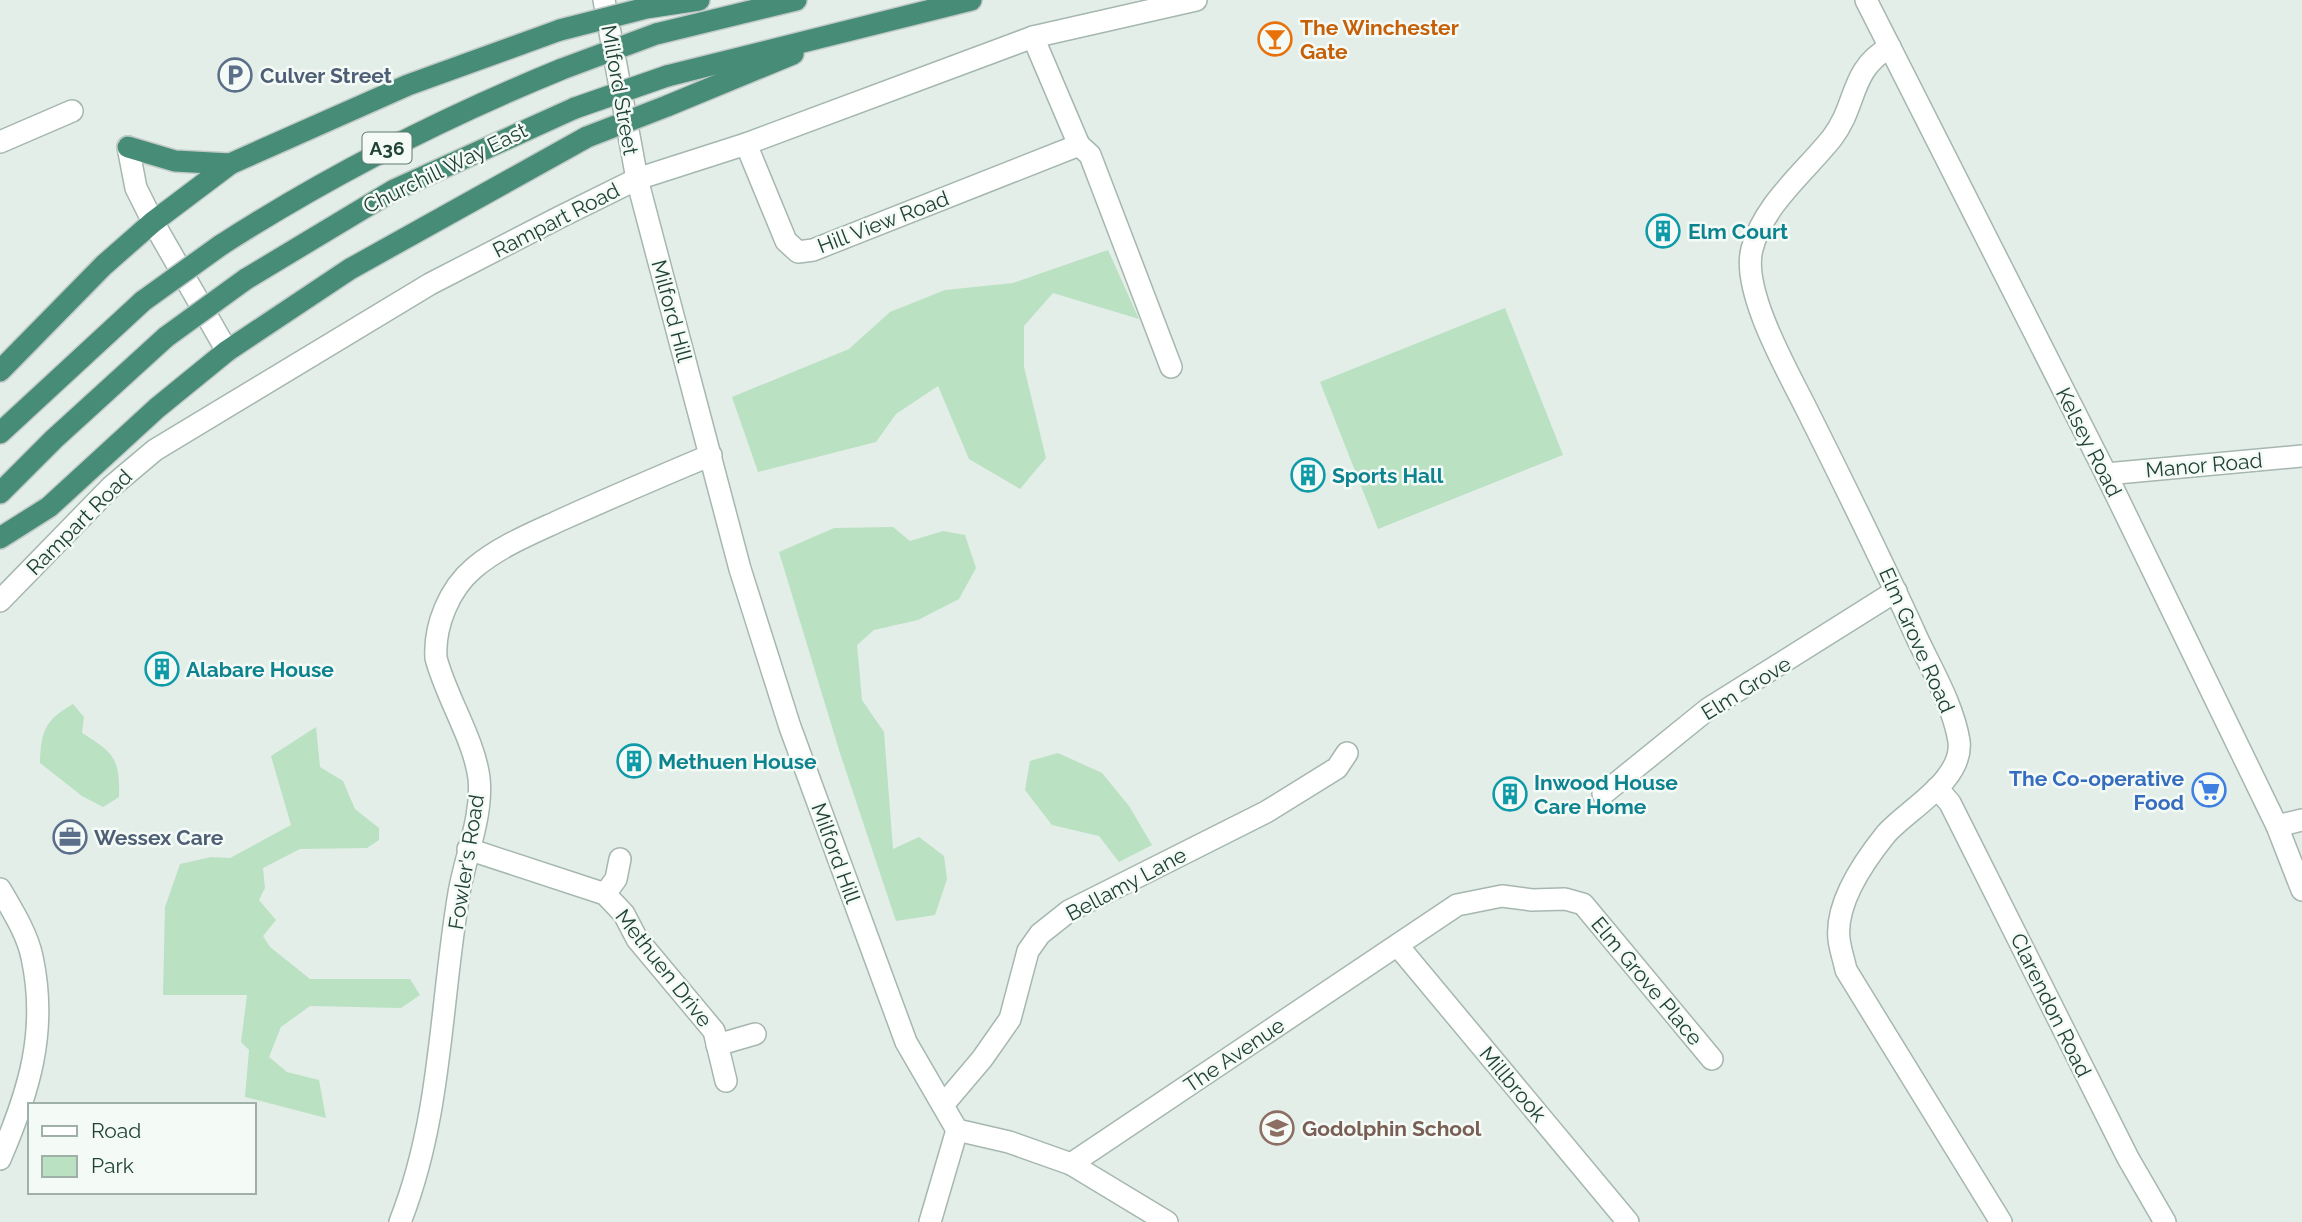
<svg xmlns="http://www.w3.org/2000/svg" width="2302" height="1222" font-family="Raleway,sans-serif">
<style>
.green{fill:#bae1c1}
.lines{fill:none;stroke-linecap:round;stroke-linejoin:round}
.minor-casing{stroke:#a5b7af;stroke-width:24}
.tertiary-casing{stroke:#a5b7af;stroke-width:24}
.trunk-casing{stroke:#c1cac7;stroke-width:24}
.minor{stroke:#fff;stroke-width:21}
.tertiary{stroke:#fff;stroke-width:21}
.trunk{stroke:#468c76;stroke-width:21}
.trunk-bridge-casing{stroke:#c1cac7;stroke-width:24;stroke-linecap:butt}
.trunk-bridge{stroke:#468c76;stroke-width:21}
.labels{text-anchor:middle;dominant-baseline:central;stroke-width:5;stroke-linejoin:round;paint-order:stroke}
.shield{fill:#f4faf6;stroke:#607870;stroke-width:2}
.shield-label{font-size:19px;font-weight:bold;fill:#204136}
.food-label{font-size:21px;font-weight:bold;fill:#c56008;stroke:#f4faf6;text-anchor:start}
.service-label{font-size:21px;font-weight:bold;fill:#4e5e75;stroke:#f4faf6;text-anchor:start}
.street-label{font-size:21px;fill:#204136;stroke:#f4faf6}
.culture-label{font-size:21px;font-weight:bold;fill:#0d838f;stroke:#f4faf6;text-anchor:start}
.shop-label{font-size:21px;font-weight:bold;fill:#366cbe;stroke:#f4faf6;text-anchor:end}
.education-label{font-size:21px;font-weight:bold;fill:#785e54;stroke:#f4faf6;text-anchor:start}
</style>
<rect width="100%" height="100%" fill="#e3eee8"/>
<g class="green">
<path d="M1108,250l31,69 -86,-26 -29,33v41l22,91 -26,31 -51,-30 -31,-73 -42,28 -20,28 -118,30 -26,-75 117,-48 41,-37 55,-22 68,-7z"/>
<path d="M1505,308l58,147 -185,74 -58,-147z"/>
<path d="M893,527l17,14 33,-10 22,4 11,33 -17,31 -41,21 -44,10 -17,15 5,55 22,32 9,117 26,-12 25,19 3,23 -12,36 -39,6 -57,-171 -60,-198 55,-24z"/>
<path d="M73,704l11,13 -2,16c32,20 38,25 37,64l-16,10 -21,-11 -42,-33c1,-32 5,-43 33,-59z"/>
<path d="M316,727l4,40 23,14 12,28 24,19v12l-12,8 -67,1 -37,19 2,20 -6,12 17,20 -13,16 7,11 40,32h100l10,16 -19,13 -91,-2 -29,21 -12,30 18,15 32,8 7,38 -81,-21 4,-47 -8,-8 6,-47h-84l2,-88 15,-43 31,-7 19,1 61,-33 -20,-69z"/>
<path d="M1058,753l44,20 27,33 23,39 -33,17 -20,-26 -47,-11 -27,-35 5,-29z"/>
</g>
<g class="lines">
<defs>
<g id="minor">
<path d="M1866,0l240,474 171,352 25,64"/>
<path d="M1890,47c-41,23 -32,57 -58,91 -28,35 -69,67 -80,111 -11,41 35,121 54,159 38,76 76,152 111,230 15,32 36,67 42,103 5,39 -51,68 -73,93 -21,26 -51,69 -47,105 1,10 5,21 7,31l155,252"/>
<path d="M0,142l72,-31"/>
<path d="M746,144l40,97 12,11 15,-2 266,-105 -46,-108"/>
<path d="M1079,145l11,10 81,212"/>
<path d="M128,147l8,41 17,34 74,129"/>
<path d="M2106,474l196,-18"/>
<path d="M1937,788l13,15 178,355 37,64"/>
<path d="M1603,794l105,-85 188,-118"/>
<path d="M2277,826l25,-6"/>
<path d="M468,849l137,45 19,20 13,25 77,92 12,50"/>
<path d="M605,894l11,-15 4,-20"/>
<path d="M1398,946l230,276"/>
<path d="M717,1045l38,-11"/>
<path d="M943,1105l39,-46 28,-40 18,-68 12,-17 29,-23 197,-99 71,-44 10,-15"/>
<path d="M1071,1164l386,-259 45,-9 30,4 33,-1 18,5 129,155"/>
<path d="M400,1222c42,-106 40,-217 59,-329 6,-36 24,-77 20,-115 -5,-39 -33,-81 -43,-120 -2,-32 13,-69 38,-90 26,-22 59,-35 89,-49 49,-22 98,-43 148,-64"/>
<path d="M930,1222l27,-92"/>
</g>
<g id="tertiary">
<path d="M604,0l33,179 103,390 50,158 116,315 51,88 52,12 62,22 96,58"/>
<path d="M0,601l111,-114 44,-37 275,-166 130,-67 77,-38 109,-35 287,-107 163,-37"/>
<path d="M0,889c12,21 27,44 32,68 16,74 -3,135 -32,202"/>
</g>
<g id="trunk">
<path d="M646,8l53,-8"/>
<path d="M656,34l140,-34"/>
<path d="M667,76l304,-76"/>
<path d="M667,106l126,-52"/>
<path d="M128,147l47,14 55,3 178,-79 152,-55"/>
<path d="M221,245c109,-70 221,-127 341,-176"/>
<path d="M246,279l148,-89 181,-82"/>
<path d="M0,371l104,-106 49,-43 77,-58"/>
<path d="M0,433l143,-132"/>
<path d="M0,493l54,-54 112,-102"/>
<path d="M0,538l49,-31 108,-99 70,-57 123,-82 237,-132"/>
</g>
</defs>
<use href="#minor" class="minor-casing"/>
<use href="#tertiary" class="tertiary-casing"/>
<use href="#trunk" class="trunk-casing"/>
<use href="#minor" class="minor"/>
<use href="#tertiary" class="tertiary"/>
<use href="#trunk" class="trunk"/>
<defs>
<g id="trunk-bridge">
<path d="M560,30l86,-22"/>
<path d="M562,69l94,-35"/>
<path d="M575,108l92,-32"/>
<path d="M587,137l80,-31"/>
<path d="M143,301l78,-56"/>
<path d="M166,337l80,-58"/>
</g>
</defs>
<use href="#trunk-bridge" class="trunk-bridge-casing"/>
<use href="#trunk-bridge" class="trunk-bridge"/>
</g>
<defs>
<symbol id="bar-ring" viewBox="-11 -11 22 22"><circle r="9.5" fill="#f4faf6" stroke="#e8710a" stroke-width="1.5"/><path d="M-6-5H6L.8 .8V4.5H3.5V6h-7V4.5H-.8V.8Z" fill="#e8710a"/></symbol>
<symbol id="parking-ring" viewBox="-11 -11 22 22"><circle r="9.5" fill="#f4faf6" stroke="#5c6f8a" stroke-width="1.5"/><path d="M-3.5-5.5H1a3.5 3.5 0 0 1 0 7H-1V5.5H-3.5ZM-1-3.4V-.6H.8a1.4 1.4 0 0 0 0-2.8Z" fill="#5c6f8a"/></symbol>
<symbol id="building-ring" viewBox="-11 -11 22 22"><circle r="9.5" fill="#f4faf6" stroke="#0f9aa8" stroke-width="1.5"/><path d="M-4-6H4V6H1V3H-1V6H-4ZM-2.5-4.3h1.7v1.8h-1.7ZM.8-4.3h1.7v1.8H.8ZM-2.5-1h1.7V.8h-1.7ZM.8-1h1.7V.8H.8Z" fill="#0f9aa8"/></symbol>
<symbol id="supermarket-ring" viewBox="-11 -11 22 22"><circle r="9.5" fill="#f4faf6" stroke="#3f7fe0" stroke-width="1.5"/><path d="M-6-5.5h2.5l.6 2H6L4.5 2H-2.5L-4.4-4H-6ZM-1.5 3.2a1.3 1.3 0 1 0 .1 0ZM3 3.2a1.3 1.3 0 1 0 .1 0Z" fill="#3f7fe0"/></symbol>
<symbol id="office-ring" viewBox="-11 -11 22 22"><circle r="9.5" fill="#f4faf6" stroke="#5c6f8a" stroke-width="1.5"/><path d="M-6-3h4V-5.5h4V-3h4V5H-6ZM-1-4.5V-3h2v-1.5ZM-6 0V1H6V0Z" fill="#5c6f8a"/></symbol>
<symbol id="school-ring" viewBox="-11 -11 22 22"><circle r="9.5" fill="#f4faf6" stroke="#8d6e63" stroke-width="1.5"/><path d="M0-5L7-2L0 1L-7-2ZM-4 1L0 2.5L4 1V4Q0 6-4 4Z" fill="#8d6e63"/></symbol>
</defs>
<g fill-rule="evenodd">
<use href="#bar-ring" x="1256" y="20" width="38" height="38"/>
<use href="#parking-ring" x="216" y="56" width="38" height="38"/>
<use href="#building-ring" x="1644" y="212" width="38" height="38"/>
<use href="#building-ring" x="1289" y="456" width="38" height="38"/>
<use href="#building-ring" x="143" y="650" width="38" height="38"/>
<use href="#building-ring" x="615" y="742" width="38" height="38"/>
<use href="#supermarket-ring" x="2190" y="771" width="38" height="38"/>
<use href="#building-ring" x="1491" y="775" width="38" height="38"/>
<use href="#office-ring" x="51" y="818" width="38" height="38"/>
<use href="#school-ring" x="1258" y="1109" width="38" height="38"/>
</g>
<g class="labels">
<rect class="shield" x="362.5" y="132.5" width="49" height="31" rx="5"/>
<g class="shield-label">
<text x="387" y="148">A36</text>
</g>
<g class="food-label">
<text x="1300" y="27">The Winchester<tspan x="1300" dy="24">Gate</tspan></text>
</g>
<g class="service-label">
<text x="260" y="75">Culver Street</text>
<text x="94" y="837">Wessex Care</text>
</g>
<g class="street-label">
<text transform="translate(620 90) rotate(80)">Milford Street</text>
<text transform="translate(445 168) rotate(-26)">Churchill Way East</text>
<text transform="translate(556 220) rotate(-27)">Rampart Road</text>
<text transform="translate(883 222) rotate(-21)">Hill View Road</text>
<text transform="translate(672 311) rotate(75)">Milford Hill</text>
<text transform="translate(2089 442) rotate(63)">Kelsey Road</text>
<text transform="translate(2204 465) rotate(-5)">Manor Road</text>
<text transform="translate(79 522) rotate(-45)">Rampart Road</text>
<text transform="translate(1917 640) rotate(66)">Elm Grove Road</text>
<text transform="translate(1746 688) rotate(-32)">Elm Grove</text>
<text transform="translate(836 853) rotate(70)">Milford Hill</text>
<text transform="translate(466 862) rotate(-81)">Fowler's Road</text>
<text transform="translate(1126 884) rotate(-28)">Bellamy Lane</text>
<text transform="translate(664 968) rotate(52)">Methuen Drive</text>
<text transform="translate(1647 981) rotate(50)">Elm Grove Place</text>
<text transform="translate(2051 1005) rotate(64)">Clarendon Road</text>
<text transform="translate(1234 1055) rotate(-34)">The Avenue</text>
<text transform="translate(1513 1084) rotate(50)">Millbrook</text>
</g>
<g class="culture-label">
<text x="1688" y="231">Elm Court</text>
<text x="1332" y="475">Sports Hall</text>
<text x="186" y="669">Alabare House</text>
<text x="658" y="761">Methuen House</text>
<text x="1534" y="782">Inwood House<tspan x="1534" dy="24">Care Home</tspan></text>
</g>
<g class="shop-label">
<text x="2184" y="778">The Co-operative<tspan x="2184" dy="24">Food</tspan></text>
</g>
<g class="education-label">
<text x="1302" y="1128">Godolphin School</text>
</g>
</g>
<rect x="28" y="1103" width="228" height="91" fill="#f4faf6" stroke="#9fb0a9" stroke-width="2"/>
<rect x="42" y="1126" width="35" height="10" fill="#ffffff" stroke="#9fb0a9" stroke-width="2"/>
<text x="91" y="1138" font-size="21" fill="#204136">Road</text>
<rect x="42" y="1156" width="35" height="21" fill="#bae1c1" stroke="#9fb0a9" stroke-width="2"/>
<text x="91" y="1173" font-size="21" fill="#204136">Park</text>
</svg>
